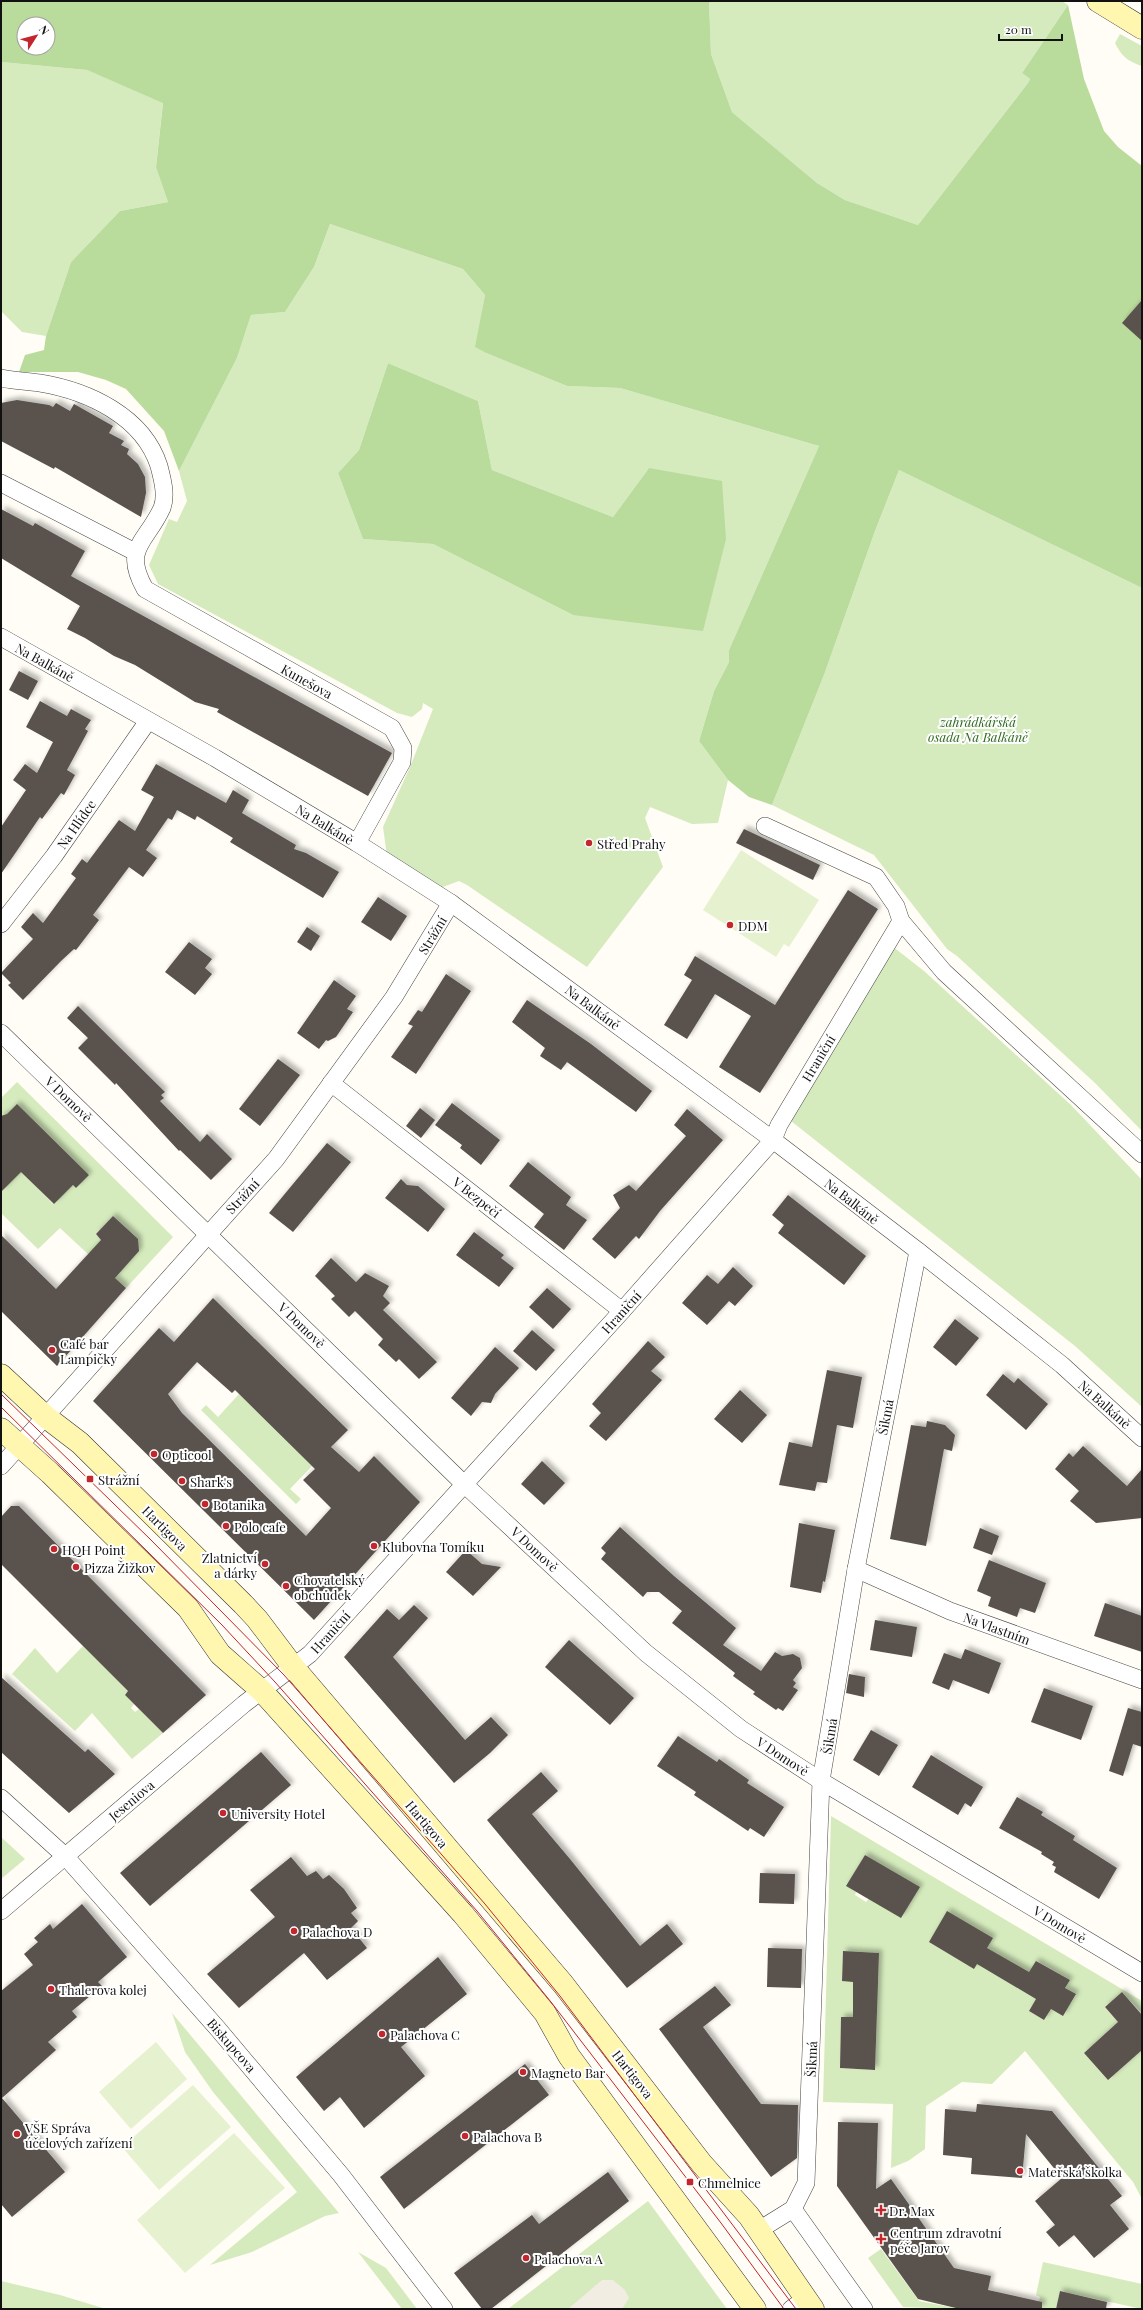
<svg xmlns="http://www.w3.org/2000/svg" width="1143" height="2310" font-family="'Playfair Display',serif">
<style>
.green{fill:#d5ebbd;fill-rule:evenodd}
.forest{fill:#b9dc9c;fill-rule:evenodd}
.pitch{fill:#e6f2cf}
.plaza{fill:#f1ede2}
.building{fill:#5a524d;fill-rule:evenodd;filter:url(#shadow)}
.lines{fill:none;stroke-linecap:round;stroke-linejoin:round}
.street-casing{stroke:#444;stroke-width:18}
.secondary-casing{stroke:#333;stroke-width:23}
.street{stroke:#fff;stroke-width:17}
.secondary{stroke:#fff6b0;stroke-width:22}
.tram{stroke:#c4262e;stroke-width:1}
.poi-dot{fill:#c4262e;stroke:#fff;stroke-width:1.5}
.labels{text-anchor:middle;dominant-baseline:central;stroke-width:4;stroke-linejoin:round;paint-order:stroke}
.street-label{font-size:13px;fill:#111;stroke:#fff}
.park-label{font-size:13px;font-style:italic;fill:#2f6b1f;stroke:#fff}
.poi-label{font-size:13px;fill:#111;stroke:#fff;text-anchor:start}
</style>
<defs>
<filter id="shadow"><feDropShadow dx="3.5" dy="-3.5" stdDeviation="2" flood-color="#0004"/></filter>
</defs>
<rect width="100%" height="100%" fill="#fffdf5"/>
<g class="green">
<path d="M709,1h353l6,4 -46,68 8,6 -2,4 -110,142 -73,-25 -28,-17 -85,-71 -21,-58z"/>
<path d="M1120,34l22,12v20c-13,-4 -21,-10 -27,-23z"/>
<path d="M1,62l86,8 76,32 -7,64 12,36 -48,9 -49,51 -25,74 -24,-4 -21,-21z"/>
<path d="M330,224l133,45 22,26 -9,52 10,6 81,33 53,2 199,58 -90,204v12l-15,29 -15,50 29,39 -10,43 -26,1 -42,-17 -5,11 18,49 -76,100 -120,-82 -8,-4 -19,7 -53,-32 -4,-29 27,-60 23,-58 -10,-6 -1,6 -10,8 -15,-4 -239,-129 -9,-19 20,-46 8,3 10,-21 -8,-30 58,-113 14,-43 34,-3 29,-45zM388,363l90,38 14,69 121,47 36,-49 -76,147 -140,-71 -70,-5 -25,-66 21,-23z"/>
<path d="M899,470l243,118v543l-47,-48 -138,-127 -10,-7 -73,-94 -102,-50 52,-130 51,-144z"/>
<path d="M892,946l32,25 147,134 71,75v227l-67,-61 -284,-225z"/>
<path d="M17,1082l156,155 -47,51 -11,-10 13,-48 -15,-14 -17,18 6,7 -13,14 -29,-27 -22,21 -37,-36v-21l9,-10 -9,-35 22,26 30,31 20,-19 3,3 13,-13 -82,-61 -6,4v-20z"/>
<path d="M239,1394l73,72 -22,23 11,10 -5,5 -95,-94 5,-5 12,12z"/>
<path d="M83,1646l45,45 -3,4 9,9 -3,4 4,4 4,-3 24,24 -31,26 -40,-46 -17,18 -63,-57 23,-26 22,25z"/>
<path d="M831,1816l311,185v12l-20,-21 -17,15 13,15 -34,31 24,26 34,-29v149l-9,-17 -108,-131 -33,33 -30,-2 -36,24 -1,43 -17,12 -17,7 2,-64 -70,-2zM865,1855l27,16 -26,31 -11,-7 1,-3 -9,-6zM987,1948l6,7 -14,4zM843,1951l36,2 -1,29 -36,-1zM1037,1961l33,19 -5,8 11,7 -13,20 -12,-6 -7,11 -15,-9 7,-12 -7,-27zM853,2006l24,1 -2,63 -35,-2 1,-51h12z"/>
<path d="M1,1837l24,22 -24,20z"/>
<path d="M172,2013l167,200 -14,3 -73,36 -42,13 87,-73 -84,-100 -28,-40z"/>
<path d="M648,2201l79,108h-219z"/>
<path d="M881,2249l38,52 41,8 -57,-2 -35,-49z"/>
<path d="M358,2252l28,16 31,41h-15z"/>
<path d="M1043,2262l99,22v25l-82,-18 -4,18h-19l3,-12 -4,-2z"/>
<path d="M1,2281l59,14 46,14h-105z"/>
</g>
<g class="forest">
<path d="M1,1h708l2,53 21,58 85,71 28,17 73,25 110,-142 2,-4 -8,-6 46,-68 16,74 20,52 14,16 24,19v422l-243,-118 -24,61 -51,144 -52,130 -23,-8 -21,-17 -29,-39 15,-50 15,-29v-12l90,-204 -199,-58 -53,-2 -81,-33 -11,-6 10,-52 -22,-26 -133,-45 -16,43 -29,45 -34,3 -14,43 -58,113 -15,-40 -38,-42 -20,-9 -28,-8h-59l6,-17 19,-5 2,-14 25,-74 49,-51 48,-9 -12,-35 7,-64 -76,-33 -86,-8zM24,24h24v24h-24z"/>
<path d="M388,363l90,38 14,69 121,47 36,-49 73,13 4,58 -23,92 -130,-16 -140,-71 -70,-5 -25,-66 21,-23z"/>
</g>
<g class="pitch">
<path d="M741,850l78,50 -30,47 -5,-3 -8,13 -73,-47z"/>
<path d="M156,2042l31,37 -56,50 -32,-37z"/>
<path d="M193,2085l38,42 -72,63 -37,-43z"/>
<path d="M234,2133l51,55 -100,85 -48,-53z"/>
</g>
<path class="plaza" d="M602,2280h11l12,10 4,8 -7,11h-54z"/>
<g class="building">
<path d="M1142,300v41l-20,-18z"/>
<path d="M17,400l32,5 4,2 3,-4 14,8 4,-7 39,22 -4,7 15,8 -3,4 8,4 -2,5 11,10 7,13 1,16 -5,24 -86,-50 -1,2 -53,-28v-38z"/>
<path d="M1,509l32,17 2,-3 50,28 -14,25 321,177 -24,43 -151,-84 2,-3 -24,-7 -60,-37 -21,-9 -29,-18 -18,-9 13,-23 -79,-48z"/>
<path d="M19,671l19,10 -10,19 -19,-10z"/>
<path d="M40,701l27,15 4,-7 20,11 -6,9 3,2 -21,39 8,5 -11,20 -3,-2 -19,26 -2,-2 -39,57v-47l25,-37 -13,-10 12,-16 12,9 16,-31 -27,-15z"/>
<path d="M156,764l70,39 7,-13 16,10 -7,13 54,32 -2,4 12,4 33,19 -16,26 -93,-56 3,-4 -36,-22 -2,4 -18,-10 -5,10 -4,-2 -22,32 11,8 -14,19 -14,-10 -36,48 6,5 -23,30 -2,-1 -13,12 -38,39 -15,-15 3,-2 -10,-10 32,-34 -12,-12 12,-14 10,10 33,-45 -5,-4 11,-15 5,4 32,-43 16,11 19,-34 -13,-7z"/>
<path d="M744,829l76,36 -7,15 -77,-37z"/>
<path d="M848,890l30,19 -118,184 -41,-26 32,-51 -36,-22 -28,45 -23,-14 28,-45 -8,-5 11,-19 80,49z"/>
<path d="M378,897l29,19 -16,25 -30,-19z"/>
<path d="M307,927l13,9 -9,15 -14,-9z"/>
<path d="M189,942l23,17 -7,9 7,6 -17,21 -30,-23z"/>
<path d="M446,974l25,17 -55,83 -25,-17 22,-31 -5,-2 10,-14 4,2z"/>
<path d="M334,980l22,16 -9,13 6,3 -17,25 -8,4 -2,-1 -7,9 -22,-16z"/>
<path d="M527,1000l64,44 61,47 -16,21 -69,-50 -6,8 -21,-14 5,-8 -33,-26z"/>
<path d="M78,1006l87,86 -4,3 3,3 -4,3 40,41 7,-8 25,25 -21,21 -31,-30 -1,1 -63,-68 -1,2 -37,-37 10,-10 -21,-20z"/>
<path d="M278,1059l22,16 -40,51 -21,-17z"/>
<path d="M452,1103l48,37 -19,25 -21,-17 2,-3 -27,-20z"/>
<path d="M17,1104l72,71 -13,13 -3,-3 -19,19 -33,-32 -20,20v-76l6,-2z"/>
<path d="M420,1108l15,12 -14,18 -15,-12z"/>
<path d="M687,1109l36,31 -63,71 -21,28 -3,-3 -3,3 -18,20 -23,-20 28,-31 -7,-13 16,-10 7,6 50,-55 -12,-11z"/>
<path d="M327,1143l24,19 -58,70 -24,-19z"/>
<path d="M528,1162l43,35 -5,8 21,15 -23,30 -30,-23 10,-13 -35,-28z"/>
<path d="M401,1179l6,6 11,1 27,23 -17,23 -43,-34z"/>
<path d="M788,1195l78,61 -22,29 -66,-52 6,-8 -12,-10z"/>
<path d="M113,1216l25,23 1,12 -24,27 11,10 -69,78 -56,-55v-76l55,54 45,-49 -5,-6z"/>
<path d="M474,1232l30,23 -3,3 13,10 -15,19 -43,-32z"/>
<path d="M331,1258l25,24 9,-9 24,13 -6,10 7,7 -7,7 54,52 -18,17 -20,-20 -3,3 -18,-17 5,-6 -28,-28 -6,6 -18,-18 4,-3 -20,-20z"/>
<path d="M733,1267l20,19 -18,20 -6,-5 -22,24 -25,-22 25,-28 11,9z"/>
<path d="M547,1288l24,21 -18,20 -24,-22z"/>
<path d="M213,1298l135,132 -17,17 28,25 15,-16 46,46 -106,118 -221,-219 66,-73 15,14zM197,1362l35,31 3,-3 80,79 -12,11 28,28 -25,28 -124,-123 -14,-19z"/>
<path d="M955,1319l24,19 -23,28 -23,-19z"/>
<path d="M532,1330l23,20 -19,21 -23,-20z"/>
<path d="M648,1341l17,16 -14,14 11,9 -56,61 -17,-15 12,-13 -9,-9z"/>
<path d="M495,1347l24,21 -24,26 -4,9 -9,-1 -11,14 -20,-18z"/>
<path d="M827,1370l35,7 -9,51 -16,-3 -10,58 -10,-1 -2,9 -36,-6 10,-43 23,5z"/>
<path d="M1003,1374l11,9 4,-5 30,26 -22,26 -40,-35z"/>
<path d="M740,1390l27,25 -25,28 -28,-24z"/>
<path d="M927,1421l18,4 10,10 -3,16 -8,-2 -18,97 -36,-7 21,-114 15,2z"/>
<path d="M1083,1446l44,40 15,-17v49l-46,5 -26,-22 9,-10 -24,-22 14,-16 4,4z"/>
<path d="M542,1461l23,22 -21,22 -23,-21z"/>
<path d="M11,1506h8l187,189 -43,38 -38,-38 3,-4 -127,-127v-47z"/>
<path d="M799,1523l36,7 -10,52 -2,-1 -2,12 -31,-6z"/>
<path d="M620,1527l54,49 62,52 -13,17 38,26 14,-19 7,4 11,-2 7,4 2,10 -9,12 3,3 -3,4 5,3 -15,21 -5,-3 -2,2 -23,-16 2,-2 -22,-16 2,-3 -63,-50 10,-12 -23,-19h-12l-4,5 -42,-38 5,-6 -5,-5z"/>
<path d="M980,1528l19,8 -7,19 -19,-7z"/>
<path d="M466,1550l16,14 19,3 -28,29 -27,-24z"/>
<path d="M989,1560l57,23 -11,30 -15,-5 -3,9 -29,-11 3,-9 -14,-6z"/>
<path d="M1105,1603l37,13v36l-48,-16z"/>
<path d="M414,1605l14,13 -35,39 72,83 26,-23 17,18 -18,18 -36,30 -110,-126 43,-48 12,11z"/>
<path d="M875,1620l42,7 -5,30 -42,-7z"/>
<path d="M569,1640l65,58 -24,27 -65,-58z"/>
<path d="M965,1649l36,14 -12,31 -36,-14 -4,10 -17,-7 12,-30 17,6z"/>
<path d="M849,1674l16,3 -1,20 -18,-4z"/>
<path d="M1,1677l84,75 3,-3 27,25 -46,39 -68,-61z"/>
<path d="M1044,1688l49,18 -12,34 -50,-18z"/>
<path d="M1128,1708l14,4v35l-9,-3 -10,32 -14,-5z"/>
<path d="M871,1730l27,15 -19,31 -26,-16z"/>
<path d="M678,1736l39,26 2,-3 30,21 -2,3 37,24 -20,30 -14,-9 -2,3 -54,-36 2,-3 -39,-26z"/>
<path d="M261,1752l30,33 -141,121 -30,-33z"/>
<path d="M931,1755l52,32 -12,20 -6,-4 -7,12 -46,-28z"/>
<path d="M541,1772l17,19 -26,23 38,45 70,87 27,-22 16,20 -56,44 -140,-168z"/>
<path d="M1017,1797l26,15 -2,3 34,21 -2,4 44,28 -18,31 -45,-27 2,-5 -4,-2 2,-3 -13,-8 1,-2 -43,-24z"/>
<path d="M865,1855l55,32 -19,31 -55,-32z"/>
<path d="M291,1857l16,19 9,-5 7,8 6,-4 15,14 13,19 -6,5 7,8 -7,7 16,20 -40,32 -23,-27 -65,55 -32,-34 68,-57 -25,-27z"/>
<path d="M760,1873l35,1 -1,30 -35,-1z"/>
<path d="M82,1904l45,53 -29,25 4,4 -30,25 5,6 -29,25 8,8 -54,48 63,74 -53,45 -11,-13v-213l32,-26 -9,-11 14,-12 -4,-4 16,-14 3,5z"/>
<path d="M947,1911l46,27 -6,10 42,24 7,-11 34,19 -5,8 11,6 -13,22 -12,-7 -7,11 -15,-9 7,-12 -59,-35 -3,5 -45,-27z"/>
<path d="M768,1948l34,1 -1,39 -34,-1z"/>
<path d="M843,1951l36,2 -4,117 -35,-2 1,-51h12v-35l-11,-1z"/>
<path d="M438,1957l29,37 -66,53 24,29 -61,52 -24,-31 -16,14 -28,-34z"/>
<path d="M715,1986l16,19 -28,22 58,77 37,1 -1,53 -26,19 -112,-148z"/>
<path d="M1122,1992l20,23v35l-34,30 -24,-27 34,-31 -13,-15z"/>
<path d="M525,2064l24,31 -145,114 -24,-32z"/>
<path d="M977,2104l75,7 70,85 -12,9 19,24 -35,29 -20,-23 -15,12 -13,-15 9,-7 -20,-24 27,-23 -36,-44 -4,44 -51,-4 1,-16 -29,-3 2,-46 31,3z"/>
<path d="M838,2122l40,1 -2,66 15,-10 63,89 37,8 -3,14 54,12v7h-82l-42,-10 -81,-113z"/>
<path d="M608,2172l21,29 -138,108h-9l-28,-36 78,-58 7,9z"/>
<path d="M1060,2291l47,11 -1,7h-50z"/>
</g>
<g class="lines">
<defs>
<g id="street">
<path d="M1,378c13,3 26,3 39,5 48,8 103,33 119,83 3,12 8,29 3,42 -16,35 -40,40 -17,81l247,139 11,20 -1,14 -45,81"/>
<path d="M1,483l134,69"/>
<path d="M1,637l214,121 142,85 94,60 322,237 145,111 144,114 80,73"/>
<path d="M765,826l111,51 20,29 5,15 43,51 198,182"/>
<path d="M1,924l53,-68 94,-135"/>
<path d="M1,1033l463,451 182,169 95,76 80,52 321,192"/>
<path d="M331,1083l291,228"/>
<path d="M1,1466l275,-307 118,-162 57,-94"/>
<path d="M856,1569l94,42 192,69"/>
<path d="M1,1798l64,58 153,173 123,146 103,134"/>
<path d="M1,1911l243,-207 66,-50 312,-343 151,-171 6,-15 122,-204"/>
<path d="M793,2209l71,100"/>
<path d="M759,2230l34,-21 13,-26 15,-402 35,-212 62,-318"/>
<path d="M791,2309l15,-11"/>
</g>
<g id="secondary">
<path d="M1098,1l44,27"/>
<path d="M1,1375l45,42 34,26 163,161 14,15 37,49 269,316 139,180 47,52 64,93"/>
<path d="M1,1429l49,44 138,135 32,46 42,37 201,223 82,99 24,43 186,253"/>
</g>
</defs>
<use href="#street" class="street-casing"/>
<use href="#secondary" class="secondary-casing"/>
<use href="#street" class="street"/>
<use href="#secondary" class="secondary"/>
<g class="tram">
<path d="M1,1394l150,146 133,135 201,229 75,92 236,313"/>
<path d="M1,1407l221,218 53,57 202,229 74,91 170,221 63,86"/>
</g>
</g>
<g class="poi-dot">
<circle cx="589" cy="843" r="4"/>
<circle cx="730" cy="925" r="4"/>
<circle cx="52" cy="1350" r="4"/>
<circle cx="154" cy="1454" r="4"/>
<rect x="86" y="1475" width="8" height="8" rx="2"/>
<circle cx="182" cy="1481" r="4"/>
<circle cx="205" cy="1504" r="4"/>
<circle cx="226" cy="1526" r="4"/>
<circle cx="374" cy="1546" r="4"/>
<circle cx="54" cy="1549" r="4"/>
<circle cx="265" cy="1564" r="4"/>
<circle cx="76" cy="1567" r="4"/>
<circle cx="286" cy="1586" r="4"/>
<circle cx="223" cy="1813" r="4"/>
<circle cx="294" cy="1931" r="4"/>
<circle cx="51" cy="1989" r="4"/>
<circle cx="382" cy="2034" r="4"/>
<circle cx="523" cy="2072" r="4"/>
<circle cx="17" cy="2134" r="4"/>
<circle cx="465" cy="2136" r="4"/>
<circle cx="1020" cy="2171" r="4"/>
<rect x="686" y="2178" width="8" height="8" rx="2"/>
<path d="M879 2204h4v4h4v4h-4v4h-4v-4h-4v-4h4z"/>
<path d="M879 2233h4v4h4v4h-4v4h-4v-4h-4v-4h4z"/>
<circle cx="526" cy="2258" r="4"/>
</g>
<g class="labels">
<g class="street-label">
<text transform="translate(45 662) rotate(29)">Na Balkáně</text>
<text transform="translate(307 681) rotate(29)">Kunešova</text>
<text transform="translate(76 824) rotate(-55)">Na Hlídce</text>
<text transform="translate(325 824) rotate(31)">Na Balkáně</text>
<text transform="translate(432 935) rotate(-59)">Strážní</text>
<text transform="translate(593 1007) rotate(37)">Na Balkáně</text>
<text transform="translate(818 1058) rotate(-59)">Hraniční</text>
<text transform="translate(69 1099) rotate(44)">V Domově</text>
<text transform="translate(242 1196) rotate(-47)">Strážní</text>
<text transform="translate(477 1197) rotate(38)">V Bezpečí</text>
<text transform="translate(852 1201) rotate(38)">Na Balkáně</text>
<text transform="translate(621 1312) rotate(-48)">Hraniční</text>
<text transform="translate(302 1325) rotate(44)">V Domově</text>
<text transform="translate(1105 1404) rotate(42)">Na Balkáně</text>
<text transform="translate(885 1417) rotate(-79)">Šikmá</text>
<text transform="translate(165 1528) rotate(45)">Hartigova</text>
<text transform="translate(535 1549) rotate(43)">V Domově</text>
<text transform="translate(997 1628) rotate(20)">Na Vlastním</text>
<text transform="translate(330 1632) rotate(-48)">Hraniční</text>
<text transform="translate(829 1736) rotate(-81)">Šikmá</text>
<text transform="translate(783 1756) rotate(33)">V Domově</text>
<text transform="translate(131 1800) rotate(-40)">Jeseniova</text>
<text transform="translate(427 1824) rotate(50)">Hartigova</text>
<text transform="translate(1060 1924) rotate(31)">V Domově</text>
<text transform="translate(232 2045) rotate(49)">Biskupcova</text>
<text transform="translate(811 2059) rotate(-88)">Šikmá</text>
<text transform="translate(633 2074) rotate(52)">Hartigova</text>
</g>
<g class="park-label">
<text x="978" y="721">zahrádkářská<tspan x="978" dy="15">osada Na Balkáně</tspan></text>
</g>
<g class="poi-label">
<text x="597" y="843">Střed Prahy</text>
<text x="738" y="925">DDM</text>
<text x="60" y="1343">Café bar<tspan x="60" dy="15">Lampičky</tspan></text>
<text x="162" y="1454">Opticool</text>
<text x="98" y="1479">Strážní</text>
<text x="190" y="1481">Shark's</text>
<text x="213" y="1504">Botanika</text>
<text x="234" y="1526">Polo cafe</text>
<text x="382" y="1546">Klubovna Tomíku</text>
<text x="62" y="1549">HQH Point</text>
<text x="257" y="1557" text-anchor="end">Zlatnictví<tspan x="257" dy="15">a dárky</tspan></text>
<text x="84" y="1567">Pizza Žižkov</text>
<text x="294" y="1579">Chovatelský<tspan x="294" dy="15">obchůdek</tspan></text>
<text x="231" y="1813">University Hotel</text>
<text x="302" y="1931">Palachova D</text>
<text x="59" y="1989">Thalerova kolej</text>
<text x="390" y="2034">Palachova C</text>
<text x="531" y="2072">Magneto Bar</text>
<text x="25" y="2127">VŠE Správa<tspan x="25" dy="15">účelových zařízení</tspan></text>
<text x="473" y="2136">Palachova B</text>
<text x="1028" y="2171">Mateřská školka</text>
<text x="698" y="2182">Chmelnice</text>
<text x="889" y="2210">Dr. Max</text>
<text x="890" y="2232">Centrum zdravotní<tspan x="890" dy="15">péče Jarov</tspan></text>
<text x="534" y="2258">Palachova A</text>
</g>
</g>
<rect width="1143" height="2310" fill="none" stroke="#111111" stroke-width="4"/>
<g transform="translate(36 36) rotate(54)"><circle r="19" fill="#ffffff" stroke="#a0a0a0"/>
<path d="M0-3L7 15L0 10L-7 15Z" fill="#c4262e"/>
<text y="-6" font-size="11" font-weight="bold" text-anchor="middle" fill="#111111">N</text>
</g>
<path d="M999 34v6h63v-6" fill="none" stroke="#111111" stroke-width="2"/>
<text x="1005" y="34" font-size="12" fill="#111111" stroke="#ffffff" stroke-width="3" paint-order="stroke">20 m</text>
</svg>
